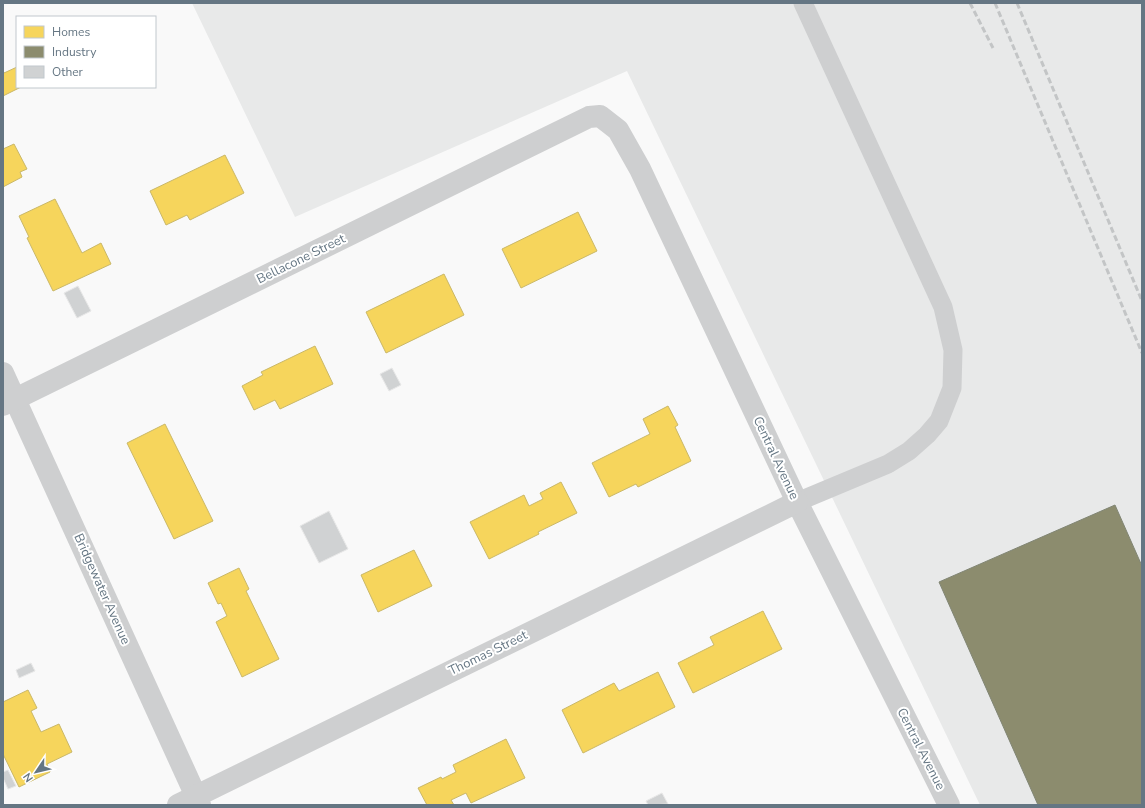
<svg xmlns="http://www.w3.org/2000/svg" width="1145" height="808" font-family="'Nunito Sans',sans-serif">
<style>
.built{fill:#e8e9e9}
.homes{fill:#f6d55c;stroke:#cab868}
.industry{fill:#8c8c6e;stroke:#808574}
.building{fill:#d0d2d3;stroke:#e8e8e8}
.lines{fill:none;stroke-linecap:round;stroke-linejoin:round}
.service{stroke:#cecfd0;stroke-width:19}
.minor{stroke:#cecfd0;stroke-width:22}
.rail{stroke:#c3c5c6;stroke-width:3;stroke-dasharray:6 3;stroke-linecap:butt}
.labels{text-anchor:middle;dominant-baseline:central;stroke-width:4;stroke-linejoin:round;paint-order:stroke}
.street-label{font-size:13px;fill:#657683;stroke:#fff}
</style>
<rect width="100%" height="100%" fill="#f9f9f9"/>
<path class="built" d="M192,3h950v802h-162l-353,-734 -332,146z"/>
<g class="homes">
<path d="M17,67v20h4l-18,9v-26l1,3z"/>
<path d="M14,144l13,25 -7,3 2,5 -19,10v-38z"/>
<path d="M225,155l19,38 -54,27 -3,-5 -21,10 -16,-34z"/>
<path d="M55,199l27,54 19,-10 10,21 -58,27 -26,-53 2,-1 -10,-21z"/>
<path d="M578,212l19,39 -76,37 -19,-39z"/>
<path d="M444,274l20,41 -78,38 -20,-41z"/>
<path d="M315,346l18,38 -53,25 -5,-9 -21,10 -12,-24 21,-11 -2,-3z"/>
<path d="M668,406l10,19 -3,2 16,34 -53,26 -2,-3 -27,13 -17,-34 58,-29 -7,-15z"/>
<path d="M165,424l48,97 -39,18 -47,-96z"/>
<path d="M561,482l16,31 -39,19 1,2 -50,25 -19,-37 54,-27 5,11 14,-7 -3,-6z"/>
<path d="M414,550l18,36 -54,26 -17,-37z"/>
<path d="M239,568l10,21 -3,2 33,68 -37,18 -26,-55 11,-6 -6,-13 -3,1 -10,-21z"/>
<path d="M763,611l19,38 -89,44 -15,-30 36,-18 -4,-8z"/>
<path d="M658,672l17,35 -92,46 -21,-43 52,-27 5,8z"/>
<path d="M28,690l9,18 -6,3 10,21 18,-8 13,28 -25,12 3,8 -31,15 -16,-33v-52z"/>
<path d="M506,739l19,39 -54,25 -5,-10 -15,7 3,5h-27l-9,-17 23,-11 1,2 14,-7 -3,-7z"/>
</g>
<path class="industry" d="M1115,505l27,61v239h-104l-99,-223z"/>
<g class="building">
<path d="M78,286l13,25 -14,7 -13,-25z"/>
<path d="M392,368l9,17 -12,6 -9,-17z"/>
<path d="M329,511l19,38 -29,14 -19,-37z"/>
<path d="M31,663l4,8 -16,7 -3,-8z"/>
<path d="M8,770l8,16 -8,3 -5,-11v-6z"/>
<path d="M662,793l6,11 -20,1 -2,-4z"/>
</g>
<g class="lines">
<path class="service" d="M797,502l91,-38 21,-13 18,-16 12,-14 13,-33 1,-38 -10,-43 -140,-304"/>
<g class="minor">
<path d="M3,373l197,432"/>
<path d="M3,405l586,-288 11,-1 18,14 22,39 157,333 152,303"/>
<path d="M178,805l619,-303"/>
</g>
<g class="rail">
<path d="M970,3l23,45"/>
<path d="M995,3l147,350"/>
<path d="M1017,3l125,298"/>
</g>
</g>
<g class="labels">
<g class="street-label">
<text transform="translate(301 259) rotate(-26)">Bellacone Street</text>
<text transform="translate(776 458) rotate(65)">Central Avenue</text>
<text transform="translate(102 589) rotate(66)">Bridgewater Avenue</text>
<text transform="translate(488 653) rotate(-26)">Thomas Street</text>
<text transform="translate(921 749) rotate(63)">Central Avenue</text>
</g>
</g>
<rect width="1145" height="808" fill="none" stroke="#657683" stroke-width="8"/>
<rect x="16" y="16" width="140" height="72" fill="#ffffff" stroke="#c1c8cd"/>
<rect x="24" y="26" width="20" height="12" fill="#f6d55c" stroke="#c1c8cd"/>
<text x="52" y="36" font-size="12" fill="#657683">Homes</text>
<rect x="24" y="46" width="20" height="12" fill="#8c8c6e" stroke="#c1c8cd"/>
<text x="52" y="56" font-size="12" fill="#657683">Industry</text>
<rect x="24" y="66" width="20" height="12" fill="#d0d2d3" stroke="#c1c8cd"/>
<text x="52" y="76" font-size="12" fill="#657683">Other</text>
<g transform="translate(36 772) rotate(235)" stroke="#ffffff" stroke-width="3" paint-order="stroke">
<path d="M0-3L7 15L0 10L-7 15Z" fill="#657683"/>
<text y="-6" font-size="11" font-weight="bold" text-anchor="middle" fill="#657683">N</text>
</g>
</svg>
